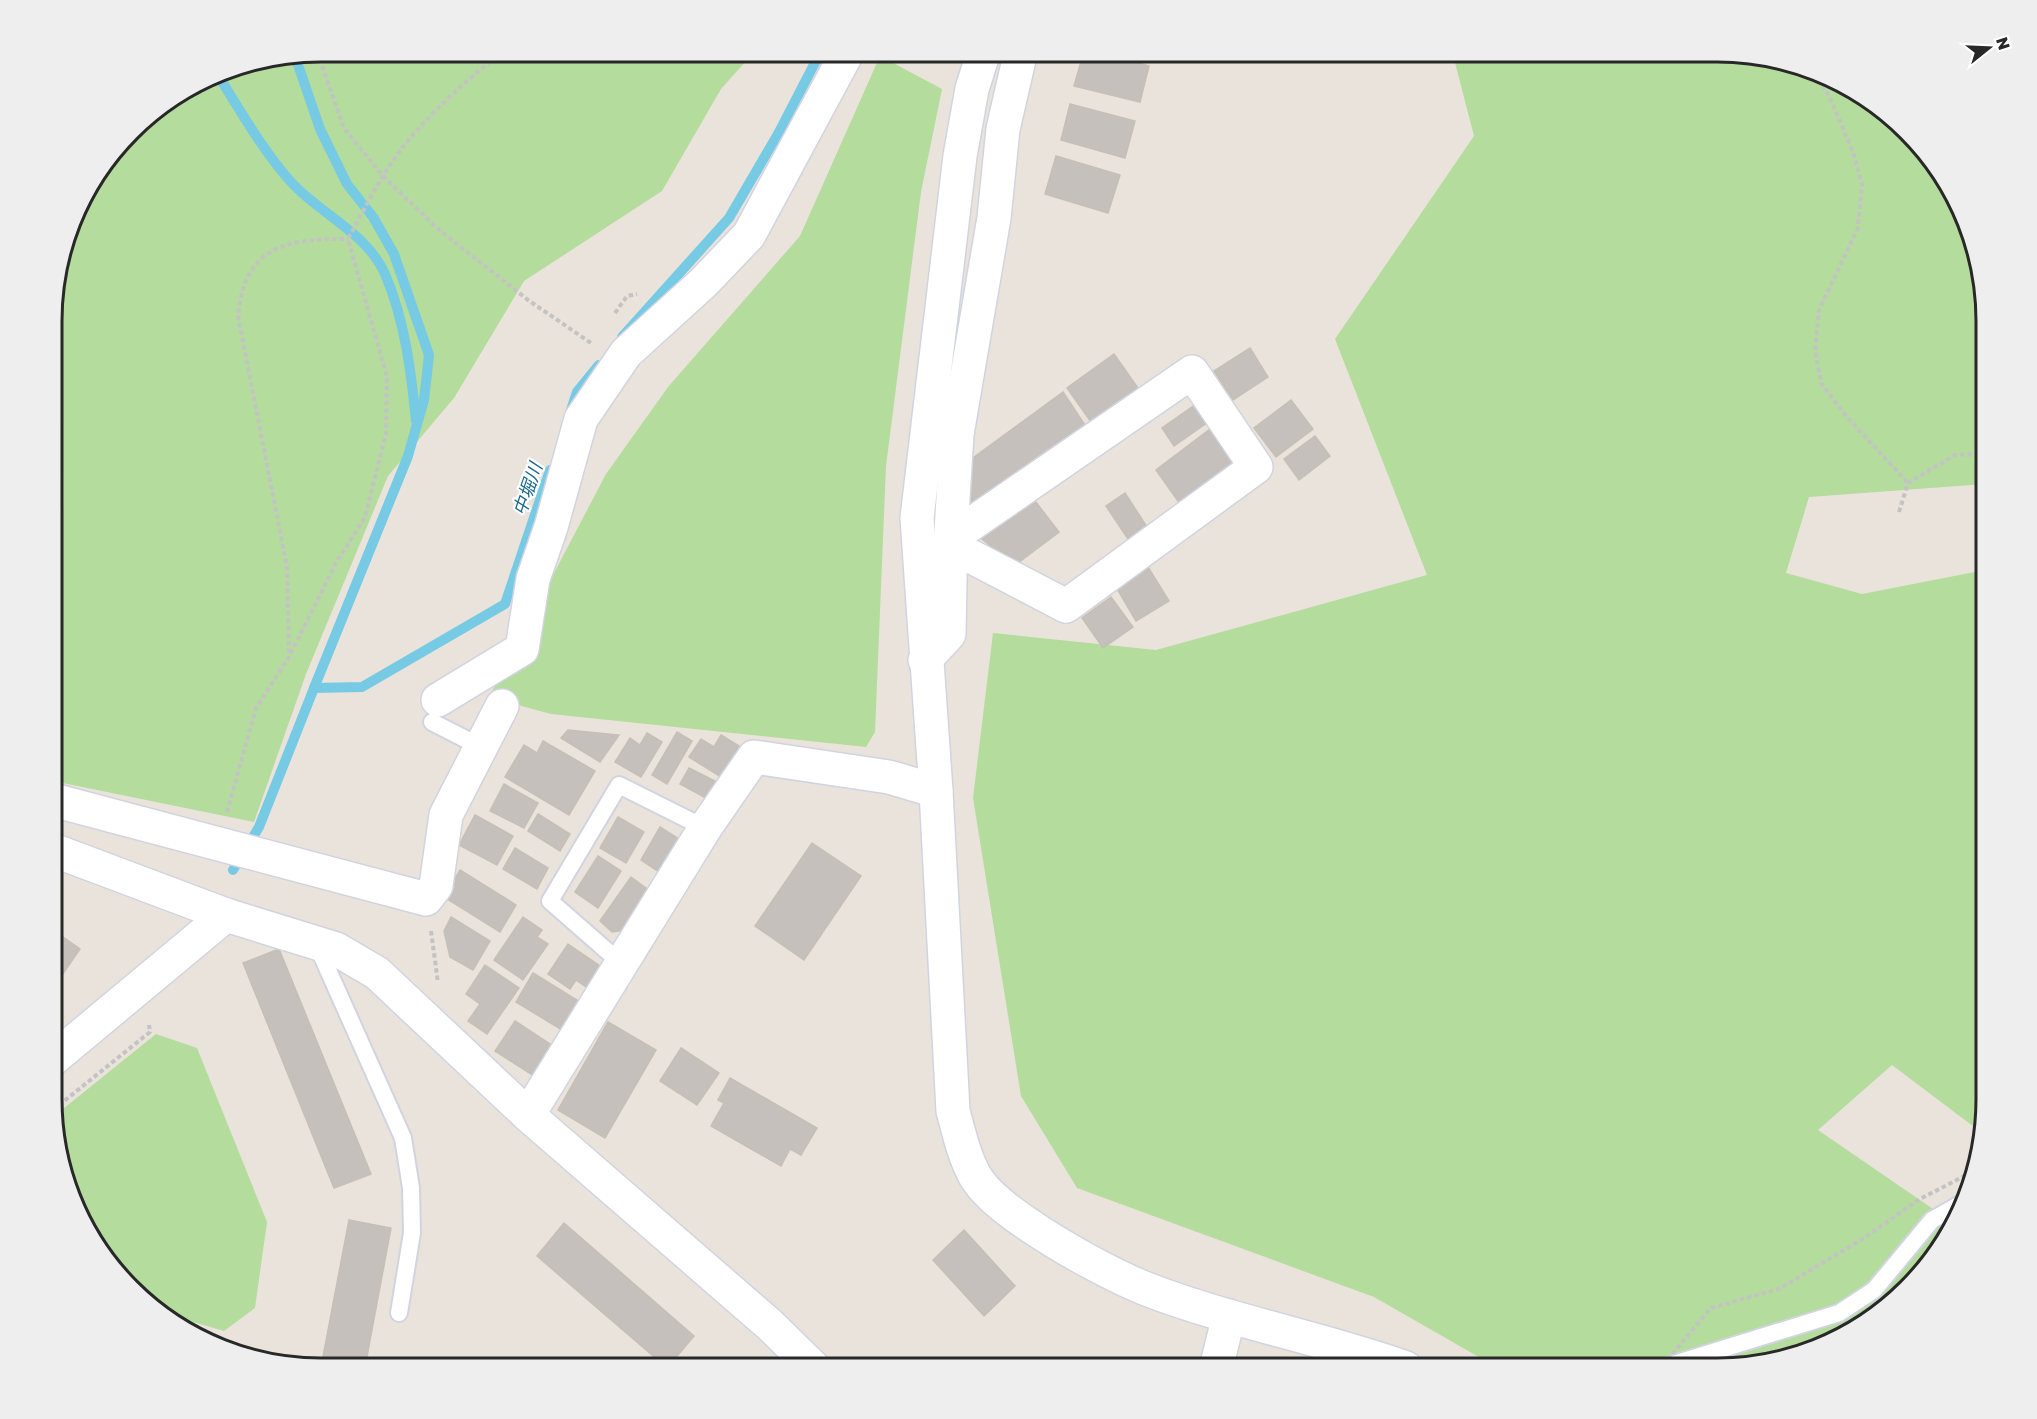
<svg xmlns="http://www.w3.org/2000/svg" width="2037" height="1419" font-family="'Golos Text','Noto Sans JP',sans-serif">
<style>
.green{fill:#b4dc9c}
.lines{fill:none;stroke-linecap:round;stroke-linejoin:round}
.stream{stroke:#76cae4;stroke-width:10}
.building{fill:#c5c0bb;stroke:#c5bfb5;stroke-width:1.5}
.lane-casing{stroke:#d1d4e0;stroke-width:20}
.street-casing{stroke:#d1d4e0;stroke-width:36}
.secondary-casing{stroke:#d1d4e0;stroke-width:36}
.path{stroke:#c3c3c3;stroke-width:4;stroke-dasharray:4.5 3;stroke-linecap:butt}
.lane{stroke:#fff;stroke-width:16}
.street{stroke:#fff;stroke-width:33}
.secondary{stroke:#fff;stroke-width:33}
.path-bridge{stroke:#c3c3c3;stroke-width:4;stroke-dasharray:4.5 3;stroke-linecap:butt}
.labels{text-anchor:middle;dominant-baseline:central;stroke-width:4.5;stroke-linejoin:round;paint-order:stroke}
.water-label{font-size:18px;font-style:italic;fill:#18688d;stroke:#fff}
.rim{fill:none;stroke:#282828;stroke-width:3}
</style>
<rect width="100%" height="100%" fill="#eae3db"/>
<g class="green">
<path d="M321,51h434l-34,38 -59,102 -138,90 -70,117 -66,78 -82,198 -52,148 -201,-41v-495l26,-85 64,-83 75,-47z"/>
<path d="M1452,51l282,1 69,13 77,42 70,79 35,117v181l-176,13 -23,76 76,21 123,-24v546l-3,17 -90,-68 -74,65 134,92 -22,40 -94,78 -119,28h-219l-124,-71 -297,-109 -56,-92 -48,-298 20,-165 163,17 271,-75 -92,-236 139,-203z"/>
<path d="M880,56l62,33 -21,103 -35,274 -11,266 -9,15 -315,-33 -62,-17 117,-223 62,-87 132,-151z"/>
<path d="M156,1034l41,14 70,174 -12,86 -31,23 -68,-20 -69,-78 -34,-100v-16z"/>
</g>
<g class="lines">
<g class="stream">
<path d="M295,56l25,73 27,55 26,33 21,37 35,101 -5,45 -16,56 -94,232"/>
<path d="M216,72c24,38 45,76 75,110 29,32 76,51 94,92 20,47 26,97 31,147"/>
<path d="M622,337l107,-119 49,-84 43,-83"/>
<path d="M571,410l6,-18 22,-27"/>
<path d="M233,870l26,-43 55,-139 48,-1 143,-83 45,-134"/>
</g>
</g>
<g class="building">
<path d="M1084,51h15l50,15 -9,36 -66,-16z"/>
<path d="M1070,104l65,17 -10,37 -64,-18z"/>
<path d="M1056,156l64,19 -12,38 -63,-19z"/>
<path d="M1250,348l18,29 -35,23 -19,-29z"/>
<path d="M1114,354l24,34 -47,34 -24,-34z"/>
<path d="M1063,392l24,36 -115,80 -2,-48z"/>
<path d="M1291,400l22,29 -37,28 -22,-29z"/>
<path d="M1199,402l12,18 -37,26 -12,-18z"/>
<path d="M1214,426l17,22v20l-51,36 -24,-34z"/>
<path d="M1315,436l15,20 -31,24 -15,-21z"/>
<path d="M1125,493l22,34 -19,12 -22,-33z"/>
<path d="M1035,501l24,31 -44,33 -33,-26z"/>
<path d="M1148,567l21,34 -33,20 -20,-34z"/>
<path d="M1111,597l22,30 -30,21 -21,-30z"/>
<path d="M568,730l51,5 -19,27 -39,-24z"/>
<path d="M677,732l15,9 -25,43 -15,-9z"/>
<path d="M647,733l15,9 -21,35 -26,-15 15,-24 10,7z"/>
<path d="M721,735l18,11 -18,31 -32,-20 12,-18 13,8z"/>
<path d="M543,741l52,30 -26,44 -64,-38 19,-32 13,8z"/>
<path d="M689,768l26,13 -9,17 -26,-14z"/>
<path d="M504,784l34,19 -14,25 -34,-17z"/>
<path d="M538,814l32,20 -10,17 -32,-20z"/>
<path d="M475,815l38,21 -16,29 -38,-20z"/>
<path d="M618,817l26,15 -18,31 -26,-15z"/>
<path d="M660,827l19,12 -20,33 -18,-12z"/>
<path d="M812,843l49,33 -57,84 -49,-34z"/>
<path d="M515,848l33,20 -11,21 -34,-20z"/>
<path d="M598,856l23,15 -23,37 -23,-16z"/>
<path d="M460,870l56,35 -16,27 -56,-35z"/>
<path d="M631,877l19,14 -25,39 -13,2 -12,-11z"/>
<path d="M451,917l39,24 -17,29 -23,-13 -6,-26z"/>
<path d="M523,917l19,13 -5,7 11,7 -25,36 -29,-20z"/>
<path d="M53,930l27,19 -22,32 -5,-3z"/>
<path d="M568,944l35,24 -14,21 -13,-9 -6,9 -22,-15z"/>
<path d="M279,949l92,225 -37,14 -91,-225z"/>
<path d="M485,965l34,23 -32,46 -19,-13 12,-17 -14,-10z"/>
<path d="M533,973l47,29 -18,28 -46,-28z"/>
<path d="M515,1021l38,25 -19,30 -39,-25z"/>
<path d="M608,1022l48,28 -51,88 -47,-28z"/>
<path d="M681,1048l38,25 -22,32 -37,-24z"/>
<path d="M730,1078l87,50 -16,27 -11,-6 -9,17 -70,-40 13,-23 -6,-3z"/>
<path d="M349,1220l42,8 -26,139h-44z"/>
<path d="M564,1223l130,113 -27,32 -130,-112z"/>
<path d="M964,1230l51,56 -31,30 -51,-56z"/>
</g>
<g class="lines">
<defs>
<g id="lane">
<path d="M432,722l49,25"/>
<path d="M316,943l87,195 8,50 1,45 -13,80"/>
<path d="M622,964l-72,-63 69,-116 86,43"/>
<path d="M1661,1368l178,-55 35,-23 58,-70 30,-17"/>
</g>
<g id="street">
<path d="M951,538l241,-166 64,95 -190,139 -115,-60"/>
<path d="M925,660l24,-26 2,-103 6,-97 37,-216 9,-89 18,-78"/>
<path d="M438,700l84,-51 11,-70 18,-52 30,-108 45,-66 77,-70 46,-48 99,-184"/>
<path d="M53,800l373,99 10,-13 10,-71 56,-109"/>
<path d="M53,850l173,65 110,34 41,24 151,142 242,210 44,43"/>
<path d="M53,1059l173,-144"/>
<path d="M528,1115l177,-287 49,-71 135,20 47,14"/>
<path d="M1216,1368l13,-52"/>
</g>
<path id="secondary" d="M984,51l-12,38 -12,67 -43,362 19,273 17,320c6,22 11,45 22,65 11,19 36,37 54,49 32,22 84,51 120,65 84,32 173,48 257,78"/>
</defs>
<use href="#lane" class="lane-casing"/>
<use href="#street" class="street-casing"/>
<use href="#secondary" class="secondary-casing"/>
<g class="path">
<path d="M317,52l27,76 39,48 55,53 90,71 63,43"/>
<path d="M1815,72l15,26 23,54 9,33 -4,43 -39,82 -4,40 6,33 25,33 62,67"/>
<path d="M615,313l12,-17 10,-2"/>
<path d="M1899,512l9,-29 47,-28 30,-1"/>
<path d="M289,653l-2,-86 -49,-251c7,-71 48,-77 110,-77"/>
<path d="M227,812l29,-104 33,-51 47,-94 29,-46 21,-83 1,-57 -39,-138c17,-31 33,-64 55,-92 30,-37 63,-67 101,-96"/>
<path d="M431,931l7,52"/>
<path d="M53,1110l97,-78 -1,-7"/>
</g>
<use href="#lane" class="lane"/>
<use href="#street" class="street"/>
<use href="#secondary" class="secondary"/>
<path class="path-bridge" d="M1667,1368l6,-15 38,-45 68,-19 85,-51 56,-39 54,-28"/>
</g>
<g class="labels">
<g class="water-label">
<text transform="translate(527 489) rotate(-71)">中堀川</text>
</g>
</g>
<path d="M0 0H2037V1419H0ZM321 62H1717A259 259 0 0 1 1976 321V1099A259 259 0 0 1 1717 1358H321A259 259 0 0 1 62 1099V321A259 259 0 0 1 321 62Z" fill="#eee" fill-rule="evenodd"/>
<path class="rim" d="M321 62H1717A259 259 0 0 1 1976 321V1099A259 259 0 0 1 1717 1358H321A259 259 0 0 1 62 1099V321A259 259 0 0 1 321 62Z"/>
<g transform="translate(1989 48) rotate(72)" stroke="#ffffff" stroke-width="4.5" paint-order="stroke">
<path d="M0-4.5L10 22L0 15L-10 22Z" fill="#282828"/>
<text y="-9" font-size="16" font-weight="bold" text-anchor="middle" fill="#282828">N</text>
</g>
</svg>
